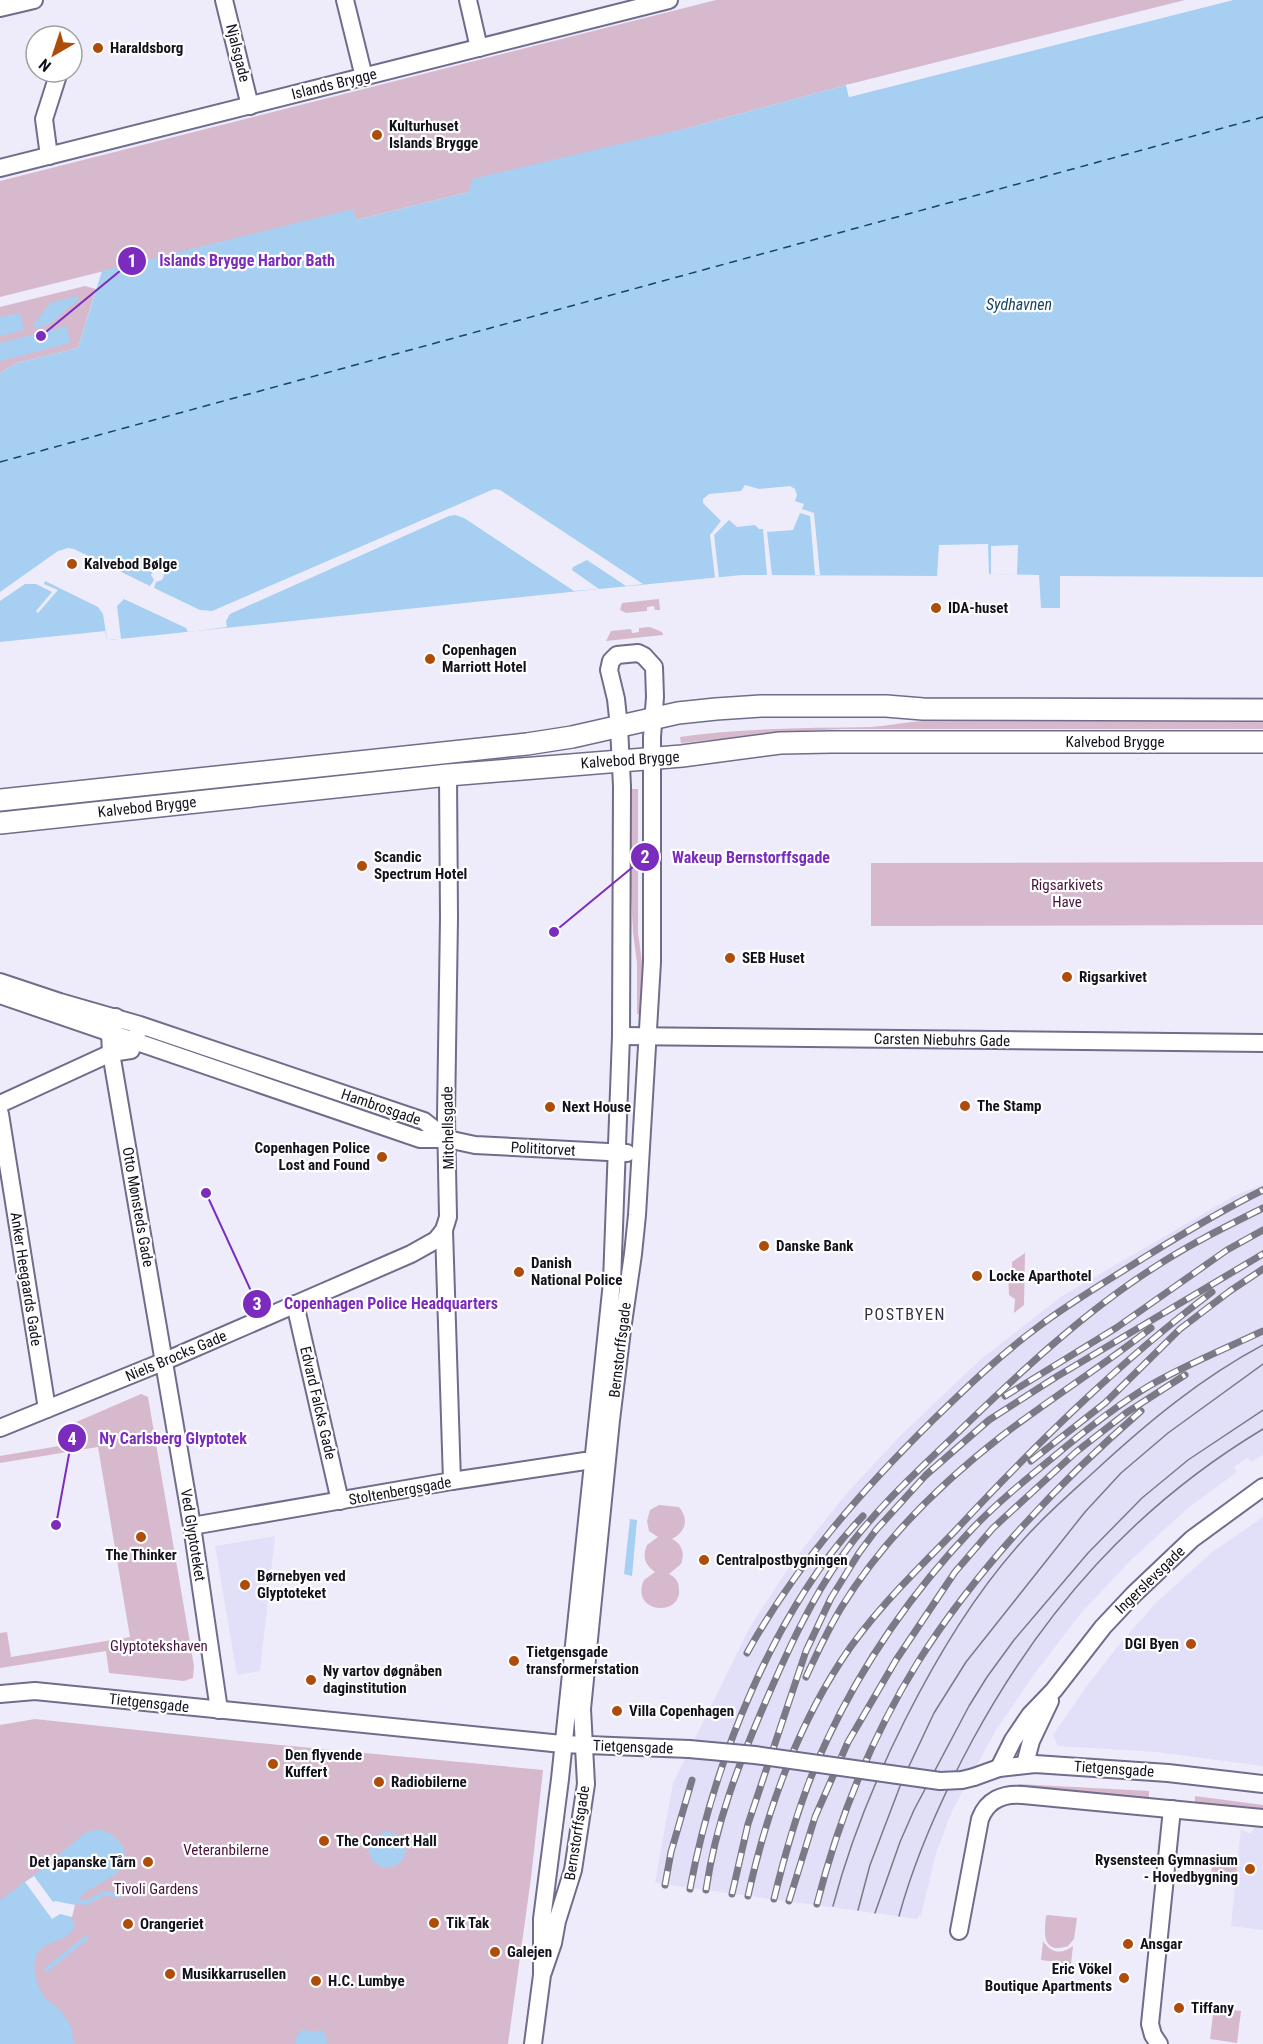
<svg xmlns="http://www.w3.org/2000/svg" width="1263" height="2044" font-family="'Roboto Condensed',sans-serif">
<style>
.built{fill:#e2dff8}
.green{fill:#d6b9cd}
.water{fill:#a6cff2}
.pier{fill:#eeecfa}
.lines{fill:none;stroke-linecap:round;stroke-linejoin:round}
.stream{stroke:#a6cff2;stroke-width:4.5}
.ferry{stroke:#154466;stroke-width:1.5;stroke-dasharray:8 6;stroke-linecap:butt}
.minor-casing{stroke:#706c8b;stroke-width:20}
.major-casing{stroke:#706c8b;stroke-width:24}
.minor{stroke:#fff;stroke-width:16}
.major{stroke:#fff;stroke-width:21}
.tram{stroke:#7b7986;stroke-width:1.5}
.rail-casing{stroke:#7b7986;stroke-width:7}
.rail{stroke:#fff;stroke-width:4.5;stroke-dasharray:14;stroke-linecap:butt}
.minor-bridge-casing{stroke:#706c8b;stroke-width:20;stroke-linecap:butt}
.minor-bridge{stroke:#fff;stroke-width:16}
.poi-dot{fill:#ae4d09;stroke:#fff;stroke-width:2}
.labels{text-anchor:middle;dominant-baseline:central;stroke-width:4.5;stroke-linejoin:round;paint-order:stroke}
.poi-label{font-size:15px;font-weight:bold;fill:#12111c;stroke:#fff;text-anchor:start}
.street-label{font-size:15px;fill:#12111c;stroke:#fff}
.park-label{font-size:15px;fill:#47133c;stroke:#fff}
.water-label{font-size:16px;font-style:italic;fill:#154466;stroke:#fff}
.neighbourhood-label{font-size:16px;letter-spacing:1.5px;fill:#332f4a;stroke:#fff}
.leader{fill:none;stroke:#7b2cbf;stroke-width:2}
.callout-dot{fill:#7b2cbf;stroke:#fff;stroke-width:2}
.mark-label{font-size:18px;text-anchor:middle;font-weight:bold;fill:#fff}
.callout-label{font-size:16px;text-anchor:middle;font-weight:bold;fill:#7b2cbf;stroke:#fff;stroke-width:4.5;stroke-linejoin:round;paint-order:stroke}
</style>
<rect width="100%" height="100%" fill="#eeecfa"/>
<g class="built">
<path d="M1263,1184v271l-12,7 -4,-4 -13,9 3,5 -49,36 -57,52 -50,53 -46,60 -39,57 -44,81 -16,42 -15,63 -2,-1 -1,4 -263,-36 18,-100 77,-156 43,-66 54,-68 53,-57 81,-77 81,-63 172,-100z"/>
<path d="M1263,1517v249l-107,-14 -98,-6 -5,-11 34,-49 31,-40 38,-43 55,-50z"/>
<path d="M275,1536l-15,135 -23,4 -22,-129z"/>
<path d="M1256,1826l7,1v103l-32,-4 10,-97 9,5z"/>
</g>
<g class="green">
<path d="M716,0h469l-339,85 -154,42 -223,65 -113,28 -1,-3 -126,23 -229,57v-116z"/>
<path d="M85,286l11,3 -18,59 -61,15 -17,10v-66z"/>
<path d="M659,599l1,11h-5l-1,-4 -7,1v4l-21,2 -6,-3 2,-7z"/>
<path d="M650,627l12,5 1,3 -57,6 5,-10 20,-2 1,4 7,-1v-4z"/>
<path d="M770,697h493v2l-528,1z"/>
<path d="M922,721h341v8h-421l-39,2 -122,12 -1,-6c63,-9 127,-9 191,-10 17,-1 34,-5 51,-6z"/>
<path d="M857,751h406v3l-415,-1z"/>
<path d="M514,753v4l-19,6 -495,53v-8z"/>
<path d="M631,789h7v144l4,29v53l-5,-1v-51l-4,-31 -2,-39z"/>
<path d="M1263,862v63l-392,1v-63z"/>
<path d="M1025,1253l-1,52 -10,8 1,-14 -6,-4 -1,-22 4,-3v-8z"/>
<path d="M141,1394l7,3 46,269 -1,12 -9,3 -75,-8 -3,-22 -106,17v-35l7,-1 4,25 119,-20 -32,-190 -98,16v-7l71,-12 -4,-18z"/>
<path d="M659,1505l20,2c10,12 7,25 -7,32 10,5 13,14 9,25l-12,10c6,3 10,7 10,15 3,29 -50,24 -35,-9l11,-8c-10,-7 -13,-15 -8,-27l11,-8 -9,-6 -2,-10 3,-11z"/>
<path d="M35,1719l214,23 294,28 -12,108 -23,166h-508v-319z"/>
<path d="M1018,1784l131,7v8l-130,-12z"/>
<path d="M1195,1796l68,9v6l-68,-7z"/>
<path d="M1213,1854l25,3 -2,24 -25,-3z"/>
<path d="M1048,1915l29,3 -3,21 -6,7c-26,9 -24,-13 -22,-30z"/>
<path d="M1043,1941c8,12 18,14 30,5l-2,18 -30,-4z"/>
<path d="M1214,2007l27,4 -4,32 -27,-4z"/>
</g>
<g class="water">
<path d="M1233,0h30v577l-203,-1v32h-19l-2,-33 -50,-1 -1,-30 -49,1 -2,31 -195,-1 -143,14 -489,51h-3l-2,-9 -105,11v-269l17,-10 61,-15 24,-77 251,-62 3,11 113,-28 3,-13 220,-52 154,-42 3,12z"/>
<path d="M77,296l2,3 -29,25 -15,4 -2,-3 17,-22z"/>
<path d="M20,313l4,17 -24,6v-19z"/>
<path d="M67,326l3,17 -70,18v-18z"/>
<path d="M630,1519l7,1 -5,56 -8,-2z"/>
<path d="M98,1829c9,2 18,7 23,15 17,29 -23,37 -37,50 -8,7 -10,14 -13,24l4,7c-6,16 -20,14 -33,23 -13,9 -7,35 1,47 5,7 15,11 20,19 3,5 8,11 9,17 1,5 0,8 3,13h-75v-144l34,-25 51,-42z"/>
<path d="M387,1831l12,5 7,12c-1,13 -9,20 -22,20l-12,-7 -4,-13 6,-12z"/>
<path d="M303,2029l9,3 9,-2 5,6 1,8h-32l1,-7z"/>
</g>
<g class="pier">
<path d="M1221,0h12l-384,97 -3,-12 3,-1 2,9z"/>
<path d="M745,485l14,4 31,-3 5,3 2,6 -2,6 9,3 -2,5 12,4 6,62h-5l-5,-59 -10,-3 -7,17 -26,2 5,43h-5l-4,-46h-4l-4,-4 -18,2 -8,-7 -15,15 5,43h-4l-5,-43 11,-14 -18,-18v-4l6,-5 32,-3z"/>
<path d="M494,489l6,1 143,94 -17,2 -39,-26 -14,7 -1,3 27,19 -25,2 -110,-73 -9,-3 -6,1 -219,98 -4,7 1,6 -39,5 -2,-4 -62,-29 -7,7 4,33 -14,1 -4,-26 -5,-7 -53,-26 -1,3 14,6 -20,23 -2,-2 16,-19 -16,-8h-11l-25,17v-9l58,-41 10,-3 6,1 76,37 4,-6 -3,-5 3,-5 4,-1 5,2 1,5 -2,4 -6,2 -2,6 46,22 12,1z"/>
<path d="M1018,545l-1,30 -26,-1v-28z"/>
<path d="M34,1876l19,26 2,-1 20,4 -3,12 -12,-3 -8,5 -27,-37z"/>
</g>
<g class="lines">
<g class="stream">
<path d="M78,1901l8,2 19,-10 15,3"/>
<path d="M47,1969l39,-31"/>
</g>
<path class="ferry" d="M0,462l1263,-345"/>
<defs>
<g id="minor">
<path d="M224,0l26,106"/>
<path d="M345,0l19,77"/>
<path d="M468,0l11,48"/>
<path d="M0,8l34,-8"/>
<path d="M49,156l-5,-37 15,-47"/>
<path d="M0,168l669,-168"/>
<path d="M448,775l1,143 -3,199 2,100 -4,13 8,251"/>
<path d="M0,982l60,20 80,23 284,96 23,18"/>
<path d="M0,995l420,144h27l28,6 152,8"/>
<path d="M116,1017l-6,16 1,20 81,473 27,184"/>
<path d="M621,1036l642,7"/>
<path d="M0,1104l111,-51 20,-3 6,-16"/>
<path d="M0,1114l47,295"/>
<path d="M295,1304l45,197"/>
<path d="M0,1428l165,-67 246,-107 25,-14 8,-10"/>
<path d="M192,1526l260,-45 133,-20 18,1"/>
<path d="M0,1694l35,-3 527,53 127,5"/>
<path d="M1025,1764l6,-23 19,-40"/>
<path d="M999,1768l14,-28 17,-25 24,-25 49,-63 31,-33 58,-55 71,-52"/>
<path d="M974,1777l25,-9 36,-4 133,9 95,11"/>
<path d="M959,1931l21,-112c7,-19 23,-26 43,-24l240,23"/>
<path d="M533,2044l9,-69v-56l18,-140 52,-497 9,-246 1,-250 -3,-59 -3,-28 -7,-29 2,-9 6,-6 21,-2 6,3 10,11 1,30 -3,40v225l-15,253 -4,39 -11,76 -11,90 -29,289 4,75 -13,86 -16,51 -4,22 -11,32"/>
<path d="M1159,2044l-6,-9 -3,-11 22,-215"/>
</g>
<g id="major">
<path d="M0,800l527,-56 45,-7 106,-24 38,-4 45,-3h125l37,3 340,1"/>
<path d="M0,823l448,-48 234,-19 98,-13 51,-1h432"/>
</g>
</defs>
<use href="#minor" class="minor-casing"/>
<use href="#major" class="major-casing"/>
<use href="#minor" class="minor"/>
<use href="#major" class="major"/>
<g class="tram">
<path d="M833,1906c17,-65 42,-126 72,-186 33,-65 70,-127 119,-181 22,-25 48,-47 72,-69 52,-48 105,-92 167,-125"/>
<path d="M858,1910l12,-45 32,-84 32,-68 32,-51 119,-150 36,-39 47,-40 95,-69"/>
<path d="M875,1913l25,-71 14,-32 55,-104 18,-29 27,-37 74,-87 54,-55 46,-38 75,-50"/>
<path d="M899,1916c17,-62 43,-119 73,-175 71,-131 163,-235 291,-312"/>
</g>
<defs>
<g id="rail">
<path d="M1005,1396l111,-68 111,-78 36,-20"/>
<path d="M1031,1461l74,-58 75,-74 50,-38 33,-22"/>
<path d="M747,1653c48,-87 115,-163 186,-233 34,-33 67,-65 105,-93 34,-26 71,-47 107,-70 39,-24 77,-47 118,-67"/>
<path d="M806,1677c11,-24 22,-47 35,-69 41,-67 100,-125 162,-173 48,-37 100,-69 148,-107"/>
<path d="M665,1885l6,-33 21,-72"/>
<path d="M690,1889c23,-125 84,-280 173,-373"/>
<path d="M706,1890c10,-68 32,-124 59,-187 22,-51 45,-102 77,-147 31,-44 70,-80 109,-117 64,-62 131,-126 207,-174 34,-22 69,-39 105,-57"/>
<path d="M732,1894l16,-70 58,-173 25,-53 28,-45 17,-23 50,-55 63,-55 67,-43 207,-123"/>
<path d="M748,1896c18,-82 47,-164 93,-235 31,-48 73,-88 113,-129 80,-86 164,-169 258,-240"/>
<path d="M774,1899c13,-54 29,-109 53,-159 36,-77 87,-150 146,-212 24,-25 51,-47 78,-69 31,-26 63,-52 98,-73 36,-21 76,-37 114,-55"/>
<path d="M789,1901l26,-84 33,-75 48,-82 59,-88 38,-44 83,-76 50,-39 59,-38"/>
<path d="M817,1904c21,-83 55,-168 101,-242 57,-91 142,-181 223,-251"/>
</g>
</defs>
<use href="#rail" class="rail-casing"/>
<use href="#rail" class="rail"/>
<defs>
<path id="minor-bridge" d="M689,1749l66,6 185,26 22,-1 12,-3"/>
</defs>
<use href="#minor-bridge" class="minor-bridge-casing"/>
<use href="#minor-bridge" class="minor-bridge"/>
</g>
<g class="poi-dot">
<circle cx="98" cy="48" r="6"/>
<circle cx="377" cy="135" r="6"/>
<circle cx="72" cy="564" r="6"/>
<circle cx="936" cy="608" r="6"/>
<circle cx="430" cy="659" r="6"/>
<circle cx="362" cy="866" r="6"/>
<circle cx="730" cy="958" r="6"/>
<circle cx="1067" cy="977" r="6"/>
<circle cx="965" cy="1106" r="6"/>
<circle cx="550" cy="1107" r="6"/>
<circle cx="382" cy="1157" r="6"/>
<circle cx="764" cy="1246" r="6"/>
<circle cx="519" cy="1272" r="6"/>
<circle cx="977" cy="1276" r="6"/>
<circle cx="141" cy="1537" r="6"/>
<circle cx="704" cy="1560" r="6"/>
<circle cx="245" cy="1585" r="6"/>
<circle cx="1191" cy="1644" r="6"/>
<circle cx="514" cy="1661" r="6"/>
<circle cx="311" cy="1680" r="6"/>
<circle cx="617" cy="1711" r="6"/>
<circle cx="273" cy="1764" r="6"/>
<circle cx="379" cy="1782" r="6"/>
<circle cx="324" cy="1841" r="6"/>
<circle cx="148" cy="1862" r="6"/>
<circle cx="1250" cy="1869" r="6"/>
<circle cx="434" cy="1923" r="6"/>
<circle cx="128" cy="1924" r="6"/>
<circle cx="1128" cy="1944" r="6"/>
<circle cx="495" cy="1952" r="6"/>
<circle cx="170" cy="1974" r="6"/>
<circle cx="1124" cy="1978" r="6"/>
<circle cx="316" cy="1981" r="6"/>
<circle cx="1179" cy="2008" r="6"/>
</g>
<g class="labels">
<g class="poi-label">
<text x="110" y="48">Haraldsborg</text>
<text x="389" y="126">Kulturhuset<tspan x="389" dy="17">Islands Brygge</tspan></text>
<text x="84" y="564">Kalvebod Bølge</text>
<text x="948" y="608">IDA-huset</text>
<text x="442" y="650">Copenhagen<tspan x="442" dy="17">Marriott Hotel</tspan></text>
<text x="374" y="857">Scandic<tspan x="374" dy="17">Spectrum Hotel</tspan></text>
<text x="742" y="958">SEB Huset</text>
<text x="1079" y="977">Rigsarkivet</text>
<text x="977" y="1106">The Stamp</text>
<text x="562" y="1107">Next House</text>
<text x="370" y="1148" text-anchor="end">Copenhagen Police<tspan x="370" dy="17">Lost and Found</tspan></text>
<text x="776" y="1246">Danske Bank</text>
<text x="531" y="1263">Danish<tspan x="531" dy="17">National Police</tspan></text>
<text x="989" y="1276">Locke Aparthotel</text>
<text x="141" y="1555" text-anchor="middle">The Thinker</text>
<text x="716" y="1560">Centralpostbygningen</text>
<text x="257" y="1576">Børnebyen ved<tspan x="257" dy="17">Glyptoteket</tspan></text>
<text x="1179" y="1644" text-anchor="end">DGI Byen</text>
<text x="526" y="1652">Tietgensgade<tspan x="526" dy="17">transformerstation</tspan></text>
<text x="323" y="1671">Ny vartov døgnåben<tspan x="323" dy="17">daginstitution</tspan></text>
<text x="629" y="1711">Villa Copenhagen</text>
<text x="285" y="1755">Den flyvende<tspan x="285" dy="17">Kuffert</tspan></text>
<text x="391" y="1782">Radiobilerne</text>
<text x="336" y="1841">The Concert Hall</text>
<text x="1238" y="1860" text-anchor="end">Rysensteen Gymnasium<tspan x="1238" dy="17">- Hovedbygning</tspan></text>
<text x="136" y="1862" text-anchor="end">Det japanske Tårn</text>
<text x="446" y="1923">Tik Tak</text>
<text x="140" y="1924">Orangeriet</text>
<text x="1140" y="1944">Ansgar</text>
<text x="507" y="1952">Galejen</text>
<text x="1112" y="1969" text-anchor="end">Eric Vökel<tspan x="1112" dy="17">Boutique Apartments</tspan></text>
<text x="182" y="1974">Musikkarrusellen</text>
<text x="328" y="1981">H.C. Lumbye</text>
<text x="1191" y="2008">Tiffany</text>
</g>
<g class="street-label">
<text transform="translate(238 53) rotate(76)">Njalsgade</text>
<text transform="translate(334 84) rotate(-14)">Islands Brygge</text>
<text x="1115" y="742">Kalvebod Brygge</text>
<text transform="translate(630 760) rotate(-4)">Kalvebod Brygge</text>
<text transform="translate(147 807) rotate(-6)">Kalvebod Brygge</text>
<text transform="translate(942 1040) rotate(1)">Carsten Niebuhrs Gade</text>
<text transform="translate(381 1107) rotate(19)">Hambrosgade</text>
<text transform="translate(448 1128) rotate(-91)">Mitchellsgade</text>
<text transform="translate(543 1149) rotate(3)">Polititorvet</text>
<text transform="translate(138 1207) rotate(80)">Otto Mønsteds Gade</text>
<text transform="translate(26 1279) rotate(81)">Anker Heegaards Gade</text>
<text transform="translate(620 1350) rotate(-83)">Bernstorffsgade</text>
<text transform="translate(176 1356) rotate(-23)">Niels Brocks Gade</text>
<text transform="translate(318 1403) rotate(77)">Edvard Falcks Gade</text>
<text transform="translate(400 1491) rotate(-10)">Stoltenbergsgade</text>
<text transform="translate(193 1535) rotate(81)">Ved Glyptoteket</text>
<text transform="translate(1150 1580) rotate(-44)">Ingerslevsgade</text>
<text transform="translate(149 1703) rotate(6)">Tietgensgade</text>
<text transform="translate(633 1747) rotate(2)">Tietgensgade</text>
<text transform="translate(1114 1769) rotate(4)">Tietgensgade</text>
<text transform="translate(577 1833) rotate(-81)">Bernstorffsgade</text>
</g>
<g class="park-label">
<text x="1067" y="885">Rigsarkivets<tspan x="1067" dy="17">Have</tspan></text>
<text x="159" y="1646">Glyptotekshaven</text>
<text x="226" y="1850">Veteranbilerne</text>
<text x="156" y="1889">Tivoli Gardens</text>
</g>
<g class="water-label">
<text x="1019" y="304">Sydhavnen</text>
</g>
<g class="neighbourhood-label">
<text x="905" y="1314">POSTBYEN</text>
</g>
</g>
<path class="leader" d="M41 336L132 261M554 932L645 857M206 1193L257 1304M56 1525L72 1438"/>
<g class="callout-dot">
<circle cx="41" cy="336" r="6"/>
<circle cx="554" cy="932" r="6"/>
<circle cx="206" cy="1193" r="6"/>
<circle cx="56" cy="1525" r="6"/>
<circle cx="132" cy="261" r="15"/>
<circle cx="645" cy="857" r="15"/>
<circle cx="257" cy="1304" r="15"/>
<circle cx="72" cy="1438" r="15"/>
</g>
<g class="mark-label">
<text x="132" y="267">1</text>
<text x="645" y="863">2</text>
<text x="257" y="1310">3</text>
<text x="72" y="1445">4</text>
</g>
<g class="callout-label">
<text x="247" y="266">Islands Brygge Harbor Bath</text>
<text x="751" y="863">Wakeup Bernstorffsgade</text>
<text x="391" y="1309">Copenhagen Police Headquarters</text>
<text x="173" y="1444">Ny Carlsberg Glyptotek</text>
</g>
<g transform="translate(54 54) rotate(219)"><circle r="28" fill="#ffffff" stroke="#a0a0a4" stroke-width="1.5"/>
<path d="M0-4.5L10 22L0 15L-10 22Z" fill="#ae4d09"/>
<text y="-9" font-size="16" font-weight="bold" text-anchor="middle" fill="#12111c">N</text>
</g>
</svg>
